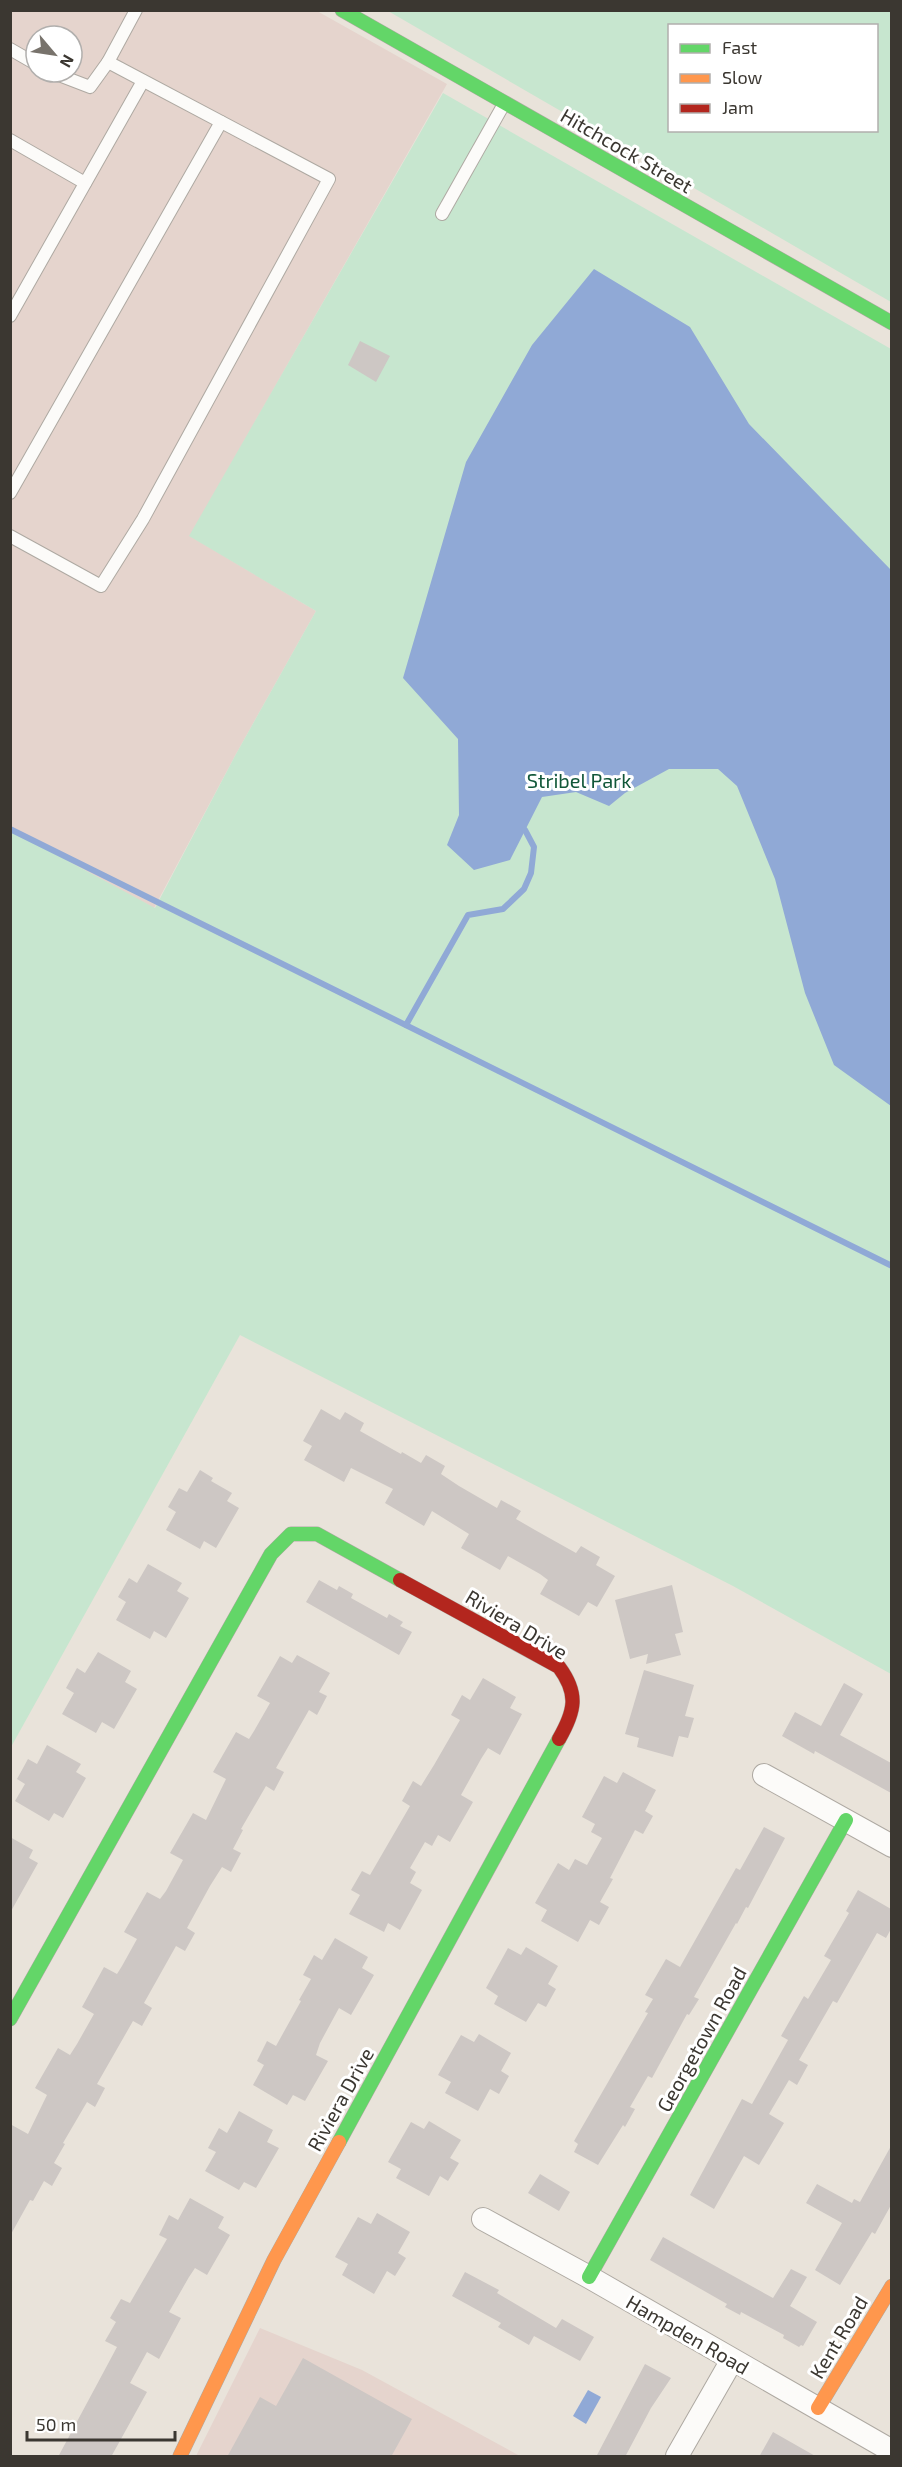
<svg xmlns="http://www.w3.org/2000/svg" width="902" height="2467" font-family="'Exo 2',sans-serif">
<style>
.industrial{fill:#e5d4cd;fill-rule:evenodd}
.green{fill:#c7e6cf;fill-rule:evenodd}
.water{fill:#90a9d6}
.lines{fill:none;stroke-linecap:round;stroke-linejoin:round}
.stream{stroke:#90a9d6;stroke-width:6}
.building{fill:#cdc7c4}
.lane-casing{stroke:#aea9a2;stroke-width:14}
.street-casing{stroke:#aea9a2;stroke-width:24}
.fast-casing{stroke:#aea9a2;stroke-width:15}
.slow-casing{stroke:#aea9a2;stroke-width:15}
.jam-casing{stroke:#aea9a2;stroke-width:15}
.lane{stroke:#fcfbf9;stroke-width:12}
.street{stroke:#fcfbf9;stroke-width:22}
.fast{stroke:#63d668;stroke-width:14}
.slow{stroke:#ff974d;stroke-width:14}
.jam{stroke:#b3261e;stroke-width:14}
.labels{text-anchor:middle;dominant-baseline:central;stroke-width:6;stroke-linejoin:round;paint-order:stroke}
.street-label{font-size:20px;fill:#3b3731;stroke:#fff}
.park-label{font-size:20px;fill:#115739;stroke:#fff}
</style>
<rect width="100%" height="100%" fill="#e9e3da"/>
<g class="industrial">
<path d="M10,11h307l130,73 -257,452 126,75 -80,143 -82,154 -143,-78zM36,36h36v36h-36z"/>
<path d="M260,2328l102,42 158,86h-324z"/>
</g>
<g class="green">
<path d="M388,11h503v291zM670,26h206v104h-206z"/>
<path d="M443,93l448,256v1325l-158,-88 -493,-251 -229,412v-917l144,78 81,-154 80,-143 -127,-75z"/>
</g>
<g class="water">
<path d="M594,269l96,58 59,97 142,146v536l-57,-41 -29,-72 -30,-114 -38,-93 -19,-17h-49l-44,24 -16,13 -33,-14 -34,5 -32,63 -36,10 -27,-25 12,-30 -1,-76 -55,-61 63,-216 66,-117z"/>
<path d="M588,2390l13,7 -15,27 -13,-8z"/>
</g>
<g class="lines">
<g class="stream">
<path d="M10,829l882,437"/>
<path d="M406,1025l62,-110 35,-6 21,-20 7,-16 3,-26 -9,-17"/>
</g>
</g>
<g class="building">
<path d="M360,341l30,15 -14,26 -28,-17z"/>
<path d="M321,1409l19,11 5,-8 19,11 -4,8 41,23 1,-2 19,11 5,-8 19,11 -4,8 18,12 38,22 4,-8 20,11 -5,8 19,11 41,23 5,-7 19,11 -4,8 19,11 -18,31 -9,-5 -9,14 -39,-22 8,-14 -8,-6 -32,-18 -8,14 -39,-22 8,-14 -37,-23 -8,15 -39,-23 8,-14 -42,-21 -7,14 -40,-22 8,-14 -9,-5z"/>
<path d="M200,1470l13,8 -2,3 21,12 -5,8 12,7 -23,40 -12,-7 -4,8 -34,-19 10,-18 -8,-5 11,-19 8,4z"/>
<path d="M148,1564l34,19 -5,8 12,7 -23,40 -12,-7 -4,8 -34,-19 10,-18 -8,-5 11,-19 8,5z"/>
<path d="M319,1580l18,10 2,-4 14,8 -2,4 36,20 2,-4 14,8 -3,4 12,6 -13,23 -93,-53z"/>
<path d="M672,1585l11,47 -8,2 6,21 -35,9 2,-10 -18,5 -15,-59z"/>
<path d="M98,1652l33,19 -6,11 12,7 -23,40 -12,-7 -6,11 -34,-19 12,-21 -8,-5 11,-20 8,5z"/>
<path d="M297,1655l33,18 -11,19 8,4 -10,19 -8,-5 -33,58 8,4 -10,19 -8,-5 -25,43 2,1 -10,19 8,4 -10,19 -9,-5 -12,19 -23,42 8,5 -10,18 -9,-5 -32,57 8,5 -10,18 -9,-5 -36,63 8,4 -10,19 -8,-5 -24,41 2,1 -11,19 8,5 -10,18 -8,-5 -11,20 -3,-1 -20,36v-112l18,10 19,-39 -12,-7 23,-40 12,7 7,-11 17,-30 -12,-7 22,-40 13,7 5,-8 15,-27 -13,-7 23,-40 13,7 6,-8 17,-31 -13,-7 23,-40 13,7 20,-41 -13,-7 23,-40 13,7 5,-8 16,-28 -13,-7 23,-40 12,7z"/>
<path d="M644,1670l50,15 -9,31 9,2 -6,20 -9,-2 -6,21 -36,-10 2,-9 -14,-4z"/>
<path d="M483,1678l33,19 -6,11 12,6 -22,41 -12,-7 -7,11 -20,36 12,7 -23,40 -12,-7 -6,11 -7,-4 -15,26 6,4 -6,11 12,7 -22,40 -12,-7 -4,9 -35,-18 11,-19 -9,-5 11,-19 8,4 40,-69 -8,-5 11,-20 8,5 13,-21 26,-45 -9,-5 11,-20 8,5z"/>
<path d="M844,1683l19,11 -23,41 51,28v30l-76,-42 -1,3 -32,-18 13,-24 26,14z"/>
<path d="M47,1745l34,19 -5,8 10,6 -23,40 -9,-5 -5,8 -34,-20 10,-17 -8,-5 11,-20 9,5z"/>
<path d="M623,1772l33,18 -11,21 8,5 -10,18 -8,-4 -25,48 3,1 -13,23 9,5 -10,18 -9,-5 -12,22 -37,-21 6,-11 -12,-7 23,-40 11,7 6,-11 12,6 15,-27 -11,-6 4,-8 -13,-7 22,-41 13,7z"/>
<path d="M764,1827l21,11 -37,70 -2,-1 -9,17 -1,-1 -42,74 5,2 -10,16 -2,-1 -35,64 -4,-2 -18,31 5,2 -10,18 -2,-2 -25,40 -24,-13 4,-8 -4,-3 74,-128 -3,-1 8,-13 -8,-4 21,-36 14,8 56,-99 4,2z"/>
<path d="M10,1837l23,13 -4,8 9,5 -28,50z"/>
<path d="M858,1890l33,19v20l-5,9 -9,-5 -40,70 -4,-2 -34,59 9,5 -11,20 -8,-5 -20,34 15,9 -25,42 -15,-9 -30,53 -24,-14 52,-96 10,5 36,-64 -7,-4 23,-40 4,3 23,-39 -7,-4 25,-43 -3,-2z"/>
<path d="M335,1938l33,19 -6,11 12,7 -23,40 -12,-7 -19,35 -4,12 12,6 -23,40 -12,-6 -6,10 -34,-20 11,-20 -7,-4 10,-20 9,5 25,-45 -2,-1 12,-21 -8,-4 11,-20 8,5z"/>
<path d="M526,1947l32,19 -10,18 8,5 -10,18 -8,-4 -12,19 -32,-18 4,-8 -12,-8 22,-40 13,7z"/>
<path d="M479,2034l32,19 -10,18 8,5 -10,18 -9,-5 -12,22 -33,-18 6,-11 -13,-7 23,-40 13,7z"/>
<path d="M239,2111l34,19 -6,12 12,6 -23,40 -12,-6 -5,8 -34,-19 11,-19 -8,-4 11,-20 8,5z"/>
<path d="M429,2121l32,19 -11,18 9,5 -11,18 -8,-5 -11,20 -33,-18 5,-9 -13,-7 23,-40 13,7z"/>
<path d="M891,2146v59l-16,29 -3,-2 -32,53 -25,-15 27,-47 -36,-20 11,-19 35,19 2,-4 6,3z"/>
<path d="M540,2174l30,18 -11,19 -31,-18z"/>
<path d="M190,2198l34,19 -6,11 12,7 -23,40 -12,-7 -6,9 -20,35 12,6 -22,41 -12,-7 -17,31 17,9 -36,65h-53l59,-110 -12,-6 11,-19 -6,-4 11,-19 9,4 37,-64 -8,-4 10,-20 9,5z"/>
<path d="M377,2213l33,19 -12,21 8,5 -11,18 -8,-5 -13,23 -32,-19 6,-11 -13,-7 23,-40 13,7z"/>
<path d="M663,2237l110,61 18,-29 16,8 -17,29 27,16 -14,24 -2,-1 -2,2 -16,-9 1,-3 -43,-23 -1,3 -15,-8 2,-3 -77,-44z"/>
<path d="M465,2272l34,18 -2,3 59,35 6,-9 32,18 -14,24 -46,-25 -5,9 -31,-18 3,-4 -49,-27z"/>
<path d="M303,2358l109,61 -21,38h-164l33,-60 16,9z"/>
<path d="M645,2364l26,14 -20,30 -26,49h-29z"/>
<path d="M773,2432l44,25h-58z"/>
</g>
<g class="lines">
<defs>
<g id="lane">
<path d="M10,49l26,15"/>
<path d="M51,72l39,15 18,-25 28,-52"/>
<path d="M10,140l75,43"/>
<path d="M442,214l62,-110"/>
<path d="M10,316l133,-235"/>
<path d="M10,493l211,-371"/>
<path d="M10,536l91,50 42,-67 186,-340 -221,-117"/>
</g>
<g id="street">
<path d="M764,1775l128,71"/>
<path d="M483,2219l106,58 303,174"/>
<path d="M677,2456l55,-96"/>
</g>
<g id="fast">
<path d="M342,10l550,313"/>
<path d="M10,2019l261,-465 20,-20h26l83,46"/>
<path d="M339,2142l220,-403"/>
<path d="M589,2277l257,-457"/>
</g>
<g id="slow">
<path d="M818,2408l74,-122"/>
<path d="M180,2456l94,-196 65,-118"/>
</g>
<path id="jam" d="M400,1580l159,87c20,27 16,44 0,72"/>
</defs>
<use href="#lane" class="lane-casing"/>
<use href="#street" class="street-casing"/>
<use href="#fast" class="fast-casing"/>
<use href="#slow" class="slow-casing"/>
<use href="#jam" class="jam-casing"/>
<use href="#lane" class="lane"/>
<use href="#street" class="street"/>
<use href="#fast" class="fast"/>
<use href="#slow" class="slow"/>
<use href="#jam" class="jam"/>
</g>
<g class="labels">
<g class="street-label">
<text transform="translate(627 150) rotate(30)">Hitchcock Street</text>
<text transform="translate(517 1624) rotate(31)">Riviera Drive</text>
<text transform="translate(701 2039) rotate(-61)">Georgetown Road</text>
<text transform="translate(340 2099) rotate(-61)">Riviera Drive</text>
<text transform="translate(688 2334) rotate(30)">Hampden Road</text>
<text transform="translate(838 2337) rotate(-59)">Kent Road</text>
</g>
<g class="park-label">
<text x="579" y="780">Stribel Park</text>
</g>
</g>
<rect width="902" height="2467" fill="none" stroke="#3b3731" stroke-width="24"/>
<rect x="668" y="24" width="210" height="108" fill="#ffffff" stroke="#b1afad" stroke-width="1.5"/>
<rect x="680" y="44" width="30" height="9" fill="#63d668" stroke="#b1afad" stroke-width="1.5"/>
<text x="722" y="54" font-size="18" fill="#3b3731">Fast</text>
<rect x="680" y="74" width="30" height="9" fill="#ff974d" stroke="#b1afad" stroke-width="1.5"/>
<text x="722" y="84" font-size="18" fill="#3b3731">Slow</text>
<rect x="680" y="104" width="30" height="9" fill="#b3261e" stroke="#b1afad" stroke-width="1.5"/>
<text x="722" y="114" font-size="18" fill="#3b3731">Jam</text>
<g transform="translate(54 54) rotate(119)"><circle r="28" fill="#ffffff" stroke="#b1afad" stroke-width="1.5"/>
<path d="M0-4.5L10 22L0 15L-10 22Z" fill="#78736c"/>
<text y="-9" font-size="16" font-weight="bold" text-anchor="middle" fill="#3b3731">N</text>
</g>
<path d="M27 2431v9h148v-9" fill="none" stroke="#3b3731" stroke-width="3"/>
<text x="36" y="2431" font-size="18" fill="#3b3731" stroke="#ffffff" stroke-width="4.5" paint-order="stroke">50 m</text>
</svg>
